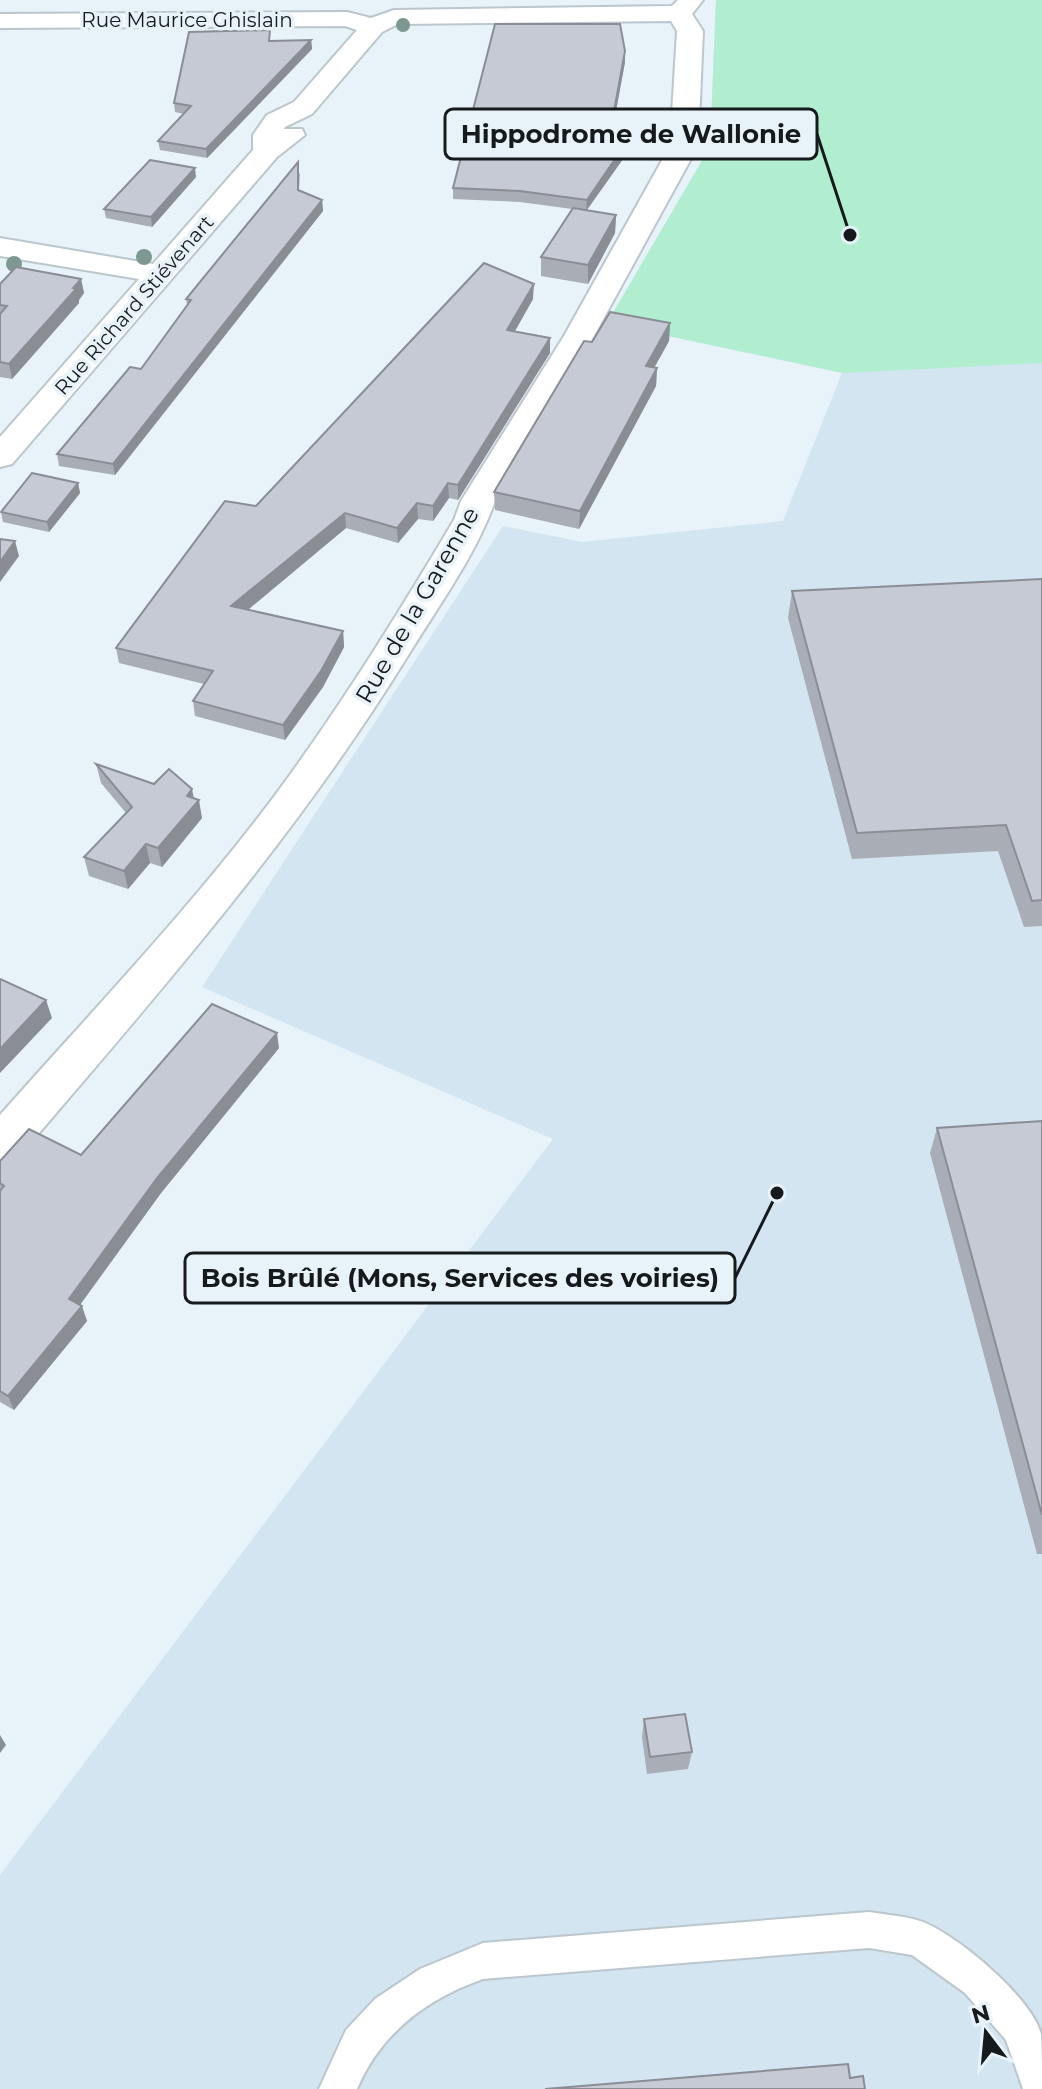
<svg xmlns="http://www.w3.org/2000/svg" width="1042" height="2089" font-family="Montserrat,sans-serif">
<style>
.built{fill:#d2e5f0}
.green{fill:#b1eecf}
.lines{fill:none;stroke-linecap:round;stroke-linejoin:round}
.lane-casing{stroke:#bbc6cd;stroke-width:4}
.street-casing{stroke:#bbc6cd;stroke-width:4}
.lane{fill:#fff;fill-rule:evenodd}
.street{fill:#fff;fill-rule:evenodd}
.tree{fill:#7c9891}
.wall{fill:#a9aeb6}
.shaded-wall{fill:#8a8d94}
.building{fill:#c5cad4;stroke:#8a8d94;stroke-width:2}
.labels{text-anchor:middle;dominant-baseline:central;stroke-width:7;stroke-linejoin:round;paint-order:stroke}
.far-street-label{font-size:20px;fill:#161a1d;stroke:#e7f2f9}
.street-label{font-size:24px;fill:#161a1d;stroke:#e7f2f9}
.leader{fill:none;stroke:#161a1d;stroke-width:3}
.callout-dot{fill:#161a1d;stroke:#e7f2f9;stroke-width:3}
.callout{fill:#e7f2f9;stroke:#161a1d;stroke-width:3}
.callout-label{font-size:26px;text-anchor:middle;font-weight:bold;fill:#161a1d}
</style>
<rect width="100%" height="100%" fill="#e7f2f9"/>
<path class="built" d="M716,0h326v2089h-1042v-214l553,-736 -351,-152 301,-461 79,16 201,-21 59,-148 -235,-50 103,-176z"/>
<path class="green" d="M716,0h326v363l-199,10 -236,-50 103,-176z"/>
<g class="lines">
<defs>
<path id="lane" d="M869,1912c18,3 38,4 54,10 34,13 109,76 118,112 1,16 1,38 1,55h-19l-17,-49 -41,-47 -53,-38 -43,-7 -386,31c-57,20 -102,54 -126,110h-38l27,-59 29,-31 45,-30 63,-26z"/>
<path id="street" d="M678,0h25l-11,14 11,17 -5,115 -104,190 -99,165c-19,54 -56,104 -86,153 -114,185 -252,341 -393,506l-16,6v-51c93,-105 192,-208 276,-321 65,-88 122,-180 178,-274l7,-19 103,-165 106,-190 7,-115 -6,-10 -273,3 -16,8 -70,82 -27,13 -1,2h18l3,6 -28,22 -265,307 -12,3v-30l139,-158 -139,-23v-18l153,26 100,-114v-15l14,-20 27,-13 63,-72 -12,-4 -345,2v-14l347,-2 24,6 23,-8 278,-4z"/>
</defs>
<use href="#lane" class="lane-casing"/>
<use href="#street" class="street-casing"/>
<use href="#lane" class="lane"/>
<use href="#street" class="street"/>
</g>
<g class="tree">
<circle cx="403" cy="25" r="7"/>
<circle cx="144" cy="257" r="8"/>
<circle cx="14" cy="264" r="8"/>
</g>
<g class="wall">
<path d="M311,40l1,9 -105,109 -47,-8 -2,-9 26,-27 -9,-2 -1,-9 96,-62z"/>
<path d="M625,62l-14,76 17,2v12l-41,58 29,5 -1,18 -27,51 -47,-8v-19l31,-48 -52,-7 -67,-3v-11z"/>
<path d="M300,173l-1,17 23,10 1,11 -208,264 -56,-9 -2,-12 84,-85 46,-64 -1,-6z"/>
<path d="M196,177l-44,50 -46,-9 -2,-9z"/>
<path d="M81,279l3,14 -5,7v3l-67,76 -12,-2v-93z"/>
<path d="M533,299l-18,32 35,22 -92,147 -9,-2 -16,23 -15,-2 -20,24 -52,-15 -98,82 95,21 1,16 -21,40 -38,53 -90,-24 -2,-15 11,-17 -85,-21 -3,-15 140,-142z"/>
<path d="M670,323l-1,18 -15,27h3l-1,18 -77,143 -84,-19 -1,-18 98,-150z"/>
<path d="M78,483l2,10 -31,39 -46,-10 -2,-10z"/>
<path d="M1042,579v347l-18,1 -26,-76 -146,8 -64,-241 4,-27z"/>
<path d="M96,764l98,34 8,20 -40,49 -12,-4 -22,26 -39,-13 -5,-19 42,-44 -25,-30z"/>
<path d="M279,1048l-118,145 -81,112 7,16 -73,89 -14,-8v-241l81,-6z"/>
<path d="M1042,1121v433h-5l-107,-401 7,-25z"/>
<path d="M644,1719l48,33 -4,17 -41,5 -5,-37z"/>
</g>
<g class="shaded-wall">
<path d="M311,40l1,9 -105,109 -1,-9z"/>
<path d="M625,51v11l-16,87v-11z"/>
<path d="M628,140v12l-42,59 1,-11z"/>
<path d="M195,168l1,9 -44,50 -1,-10z"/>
<path d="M322,200l1,11 -208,264 -2,-11z"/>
<path d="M616,215l-1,18 -27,51v-19z"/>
<path d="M81,279l3,14 -5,7v3l-67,76 -3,-15z"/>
<path d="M534,284l-1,15 -26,46v-15z"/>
<path d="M670,323l-1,18 -24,43 1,-18z"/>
<path d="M550,338v15l-92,147v-15z"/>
<path d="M657,368l-1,18 -77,143 1,-18z"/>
<path d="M78,483l2,10 -31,39 -2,-10z"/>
<path d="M448,483l1,15 -16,23v-15z"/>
<path d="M417,503l1,16 -20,24 -1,-15z"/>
<path d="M345,513l1,15 -113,94 -2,-16z"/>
<path d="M15,541l4,15 -19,26v-20z"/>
<path d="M343,631l1,16 -21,40 -38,53 -2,-15z"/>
<path d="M192,789l3,15 4,-4 3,18 -40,49 -4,-19 29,-52z"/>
<path d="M146,844l4,19 -22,26 -4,-18z"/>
<path d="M46,1000l6,18 -52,55v-24z"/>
<path d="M277,1033l2,15 -118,145 -87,120 -5,-14 88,-121z"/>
<path d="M82,1306l5,15 -73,89 -6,-14z"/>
<path d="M0,1735l6,10 -6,8z"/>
</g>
<g class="building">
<path d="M495,24h125l5,27 -16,87 19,2 -41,60 -67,-9 -67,-3z"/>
<path d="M270,30l-1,11 42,-1 -105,109 -48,-8 33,-35 -17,-3 15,-71z"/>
<path d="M150,160l45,8 -44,49 -47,-8z"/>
<path d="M298,162v28l24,10 -209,264 -56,-10 73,-87 11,2 50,-69 -5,-1z"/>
<path d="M573,208l43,7 -28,50 -47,-8z"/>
<path d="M484,263l50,21 -27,46 43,8 -92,147 -10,-2 -15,23 -16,-3 -20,25 -52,-15 -114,93 112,25 -22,40 -38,54 -90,-24 20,-30 -97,-23 109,-147 31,5z"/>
<path d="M16,267l65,12 -8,9 3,1 -67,75 -9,-2v-48l7,-8 -7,-1v-21z"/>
<path d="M610,312l60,11 -24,43 11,2 -77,143 -86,-19 90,-151 8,1z"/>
<path d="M32,473l46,10 -31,39 -46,-10z"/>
<path d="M0,539l15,2 -15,21z"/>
<path d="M1042,579v321l-10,1 -26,-76 -149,8 -65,-242z"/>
<path d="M96,764l58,20 15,-15 23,20 -5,7 12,4 -41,48 -12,-4 -22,27 -40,-14 48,-50z"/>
<path d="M0,979l46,21 -46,49z"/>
<path d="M212,1004l65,29 -120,145 -88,121 13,7 -74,90 -8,-5v-200l4,-5 -4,-3v-22l29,-32 52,26z"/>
<path d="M1042,1121v394l-105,-387z"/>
<path d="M685,1714l7,38 -42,5 -6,-38z"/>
<path d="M848,2064l2,14 13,-2 2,13h-320z"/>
</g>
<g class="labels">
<g class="far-street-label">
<text x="187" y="20">Rue Maurice Ghislain</text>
<text transform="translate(134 305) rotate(-49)">Rue Richard Stiévenart</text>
</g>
<g class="street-label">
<text transform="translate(417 605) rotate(-60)">Rue de la Garenne</text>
</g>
</g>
<path class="leader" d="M850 235L817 134M777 1193L735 1278"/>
<g class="callout-dot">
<circle cx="850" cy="235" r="8"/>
<circle cx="777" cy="1193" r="8"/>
</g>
<g class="callout">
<rect x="445" y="109" width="372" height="50" rx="8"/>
<rect x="185" y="1253" width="550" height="50" rx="8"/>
</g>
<g class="callout-label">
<text x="631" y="143">Hippodrome de Wallonie</text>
<text x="460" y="1287">Bois Brûlé (Mons, Services des voiries)</text>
</g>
<g transform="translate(986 2033) rotate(344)" stroke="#e7f2f9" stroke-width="6" paint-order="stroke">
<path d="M0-6L14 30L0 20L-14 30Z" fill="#161a1d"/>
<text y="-12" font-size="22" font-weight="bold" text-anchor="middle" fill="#161a1d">N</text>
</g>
</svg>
